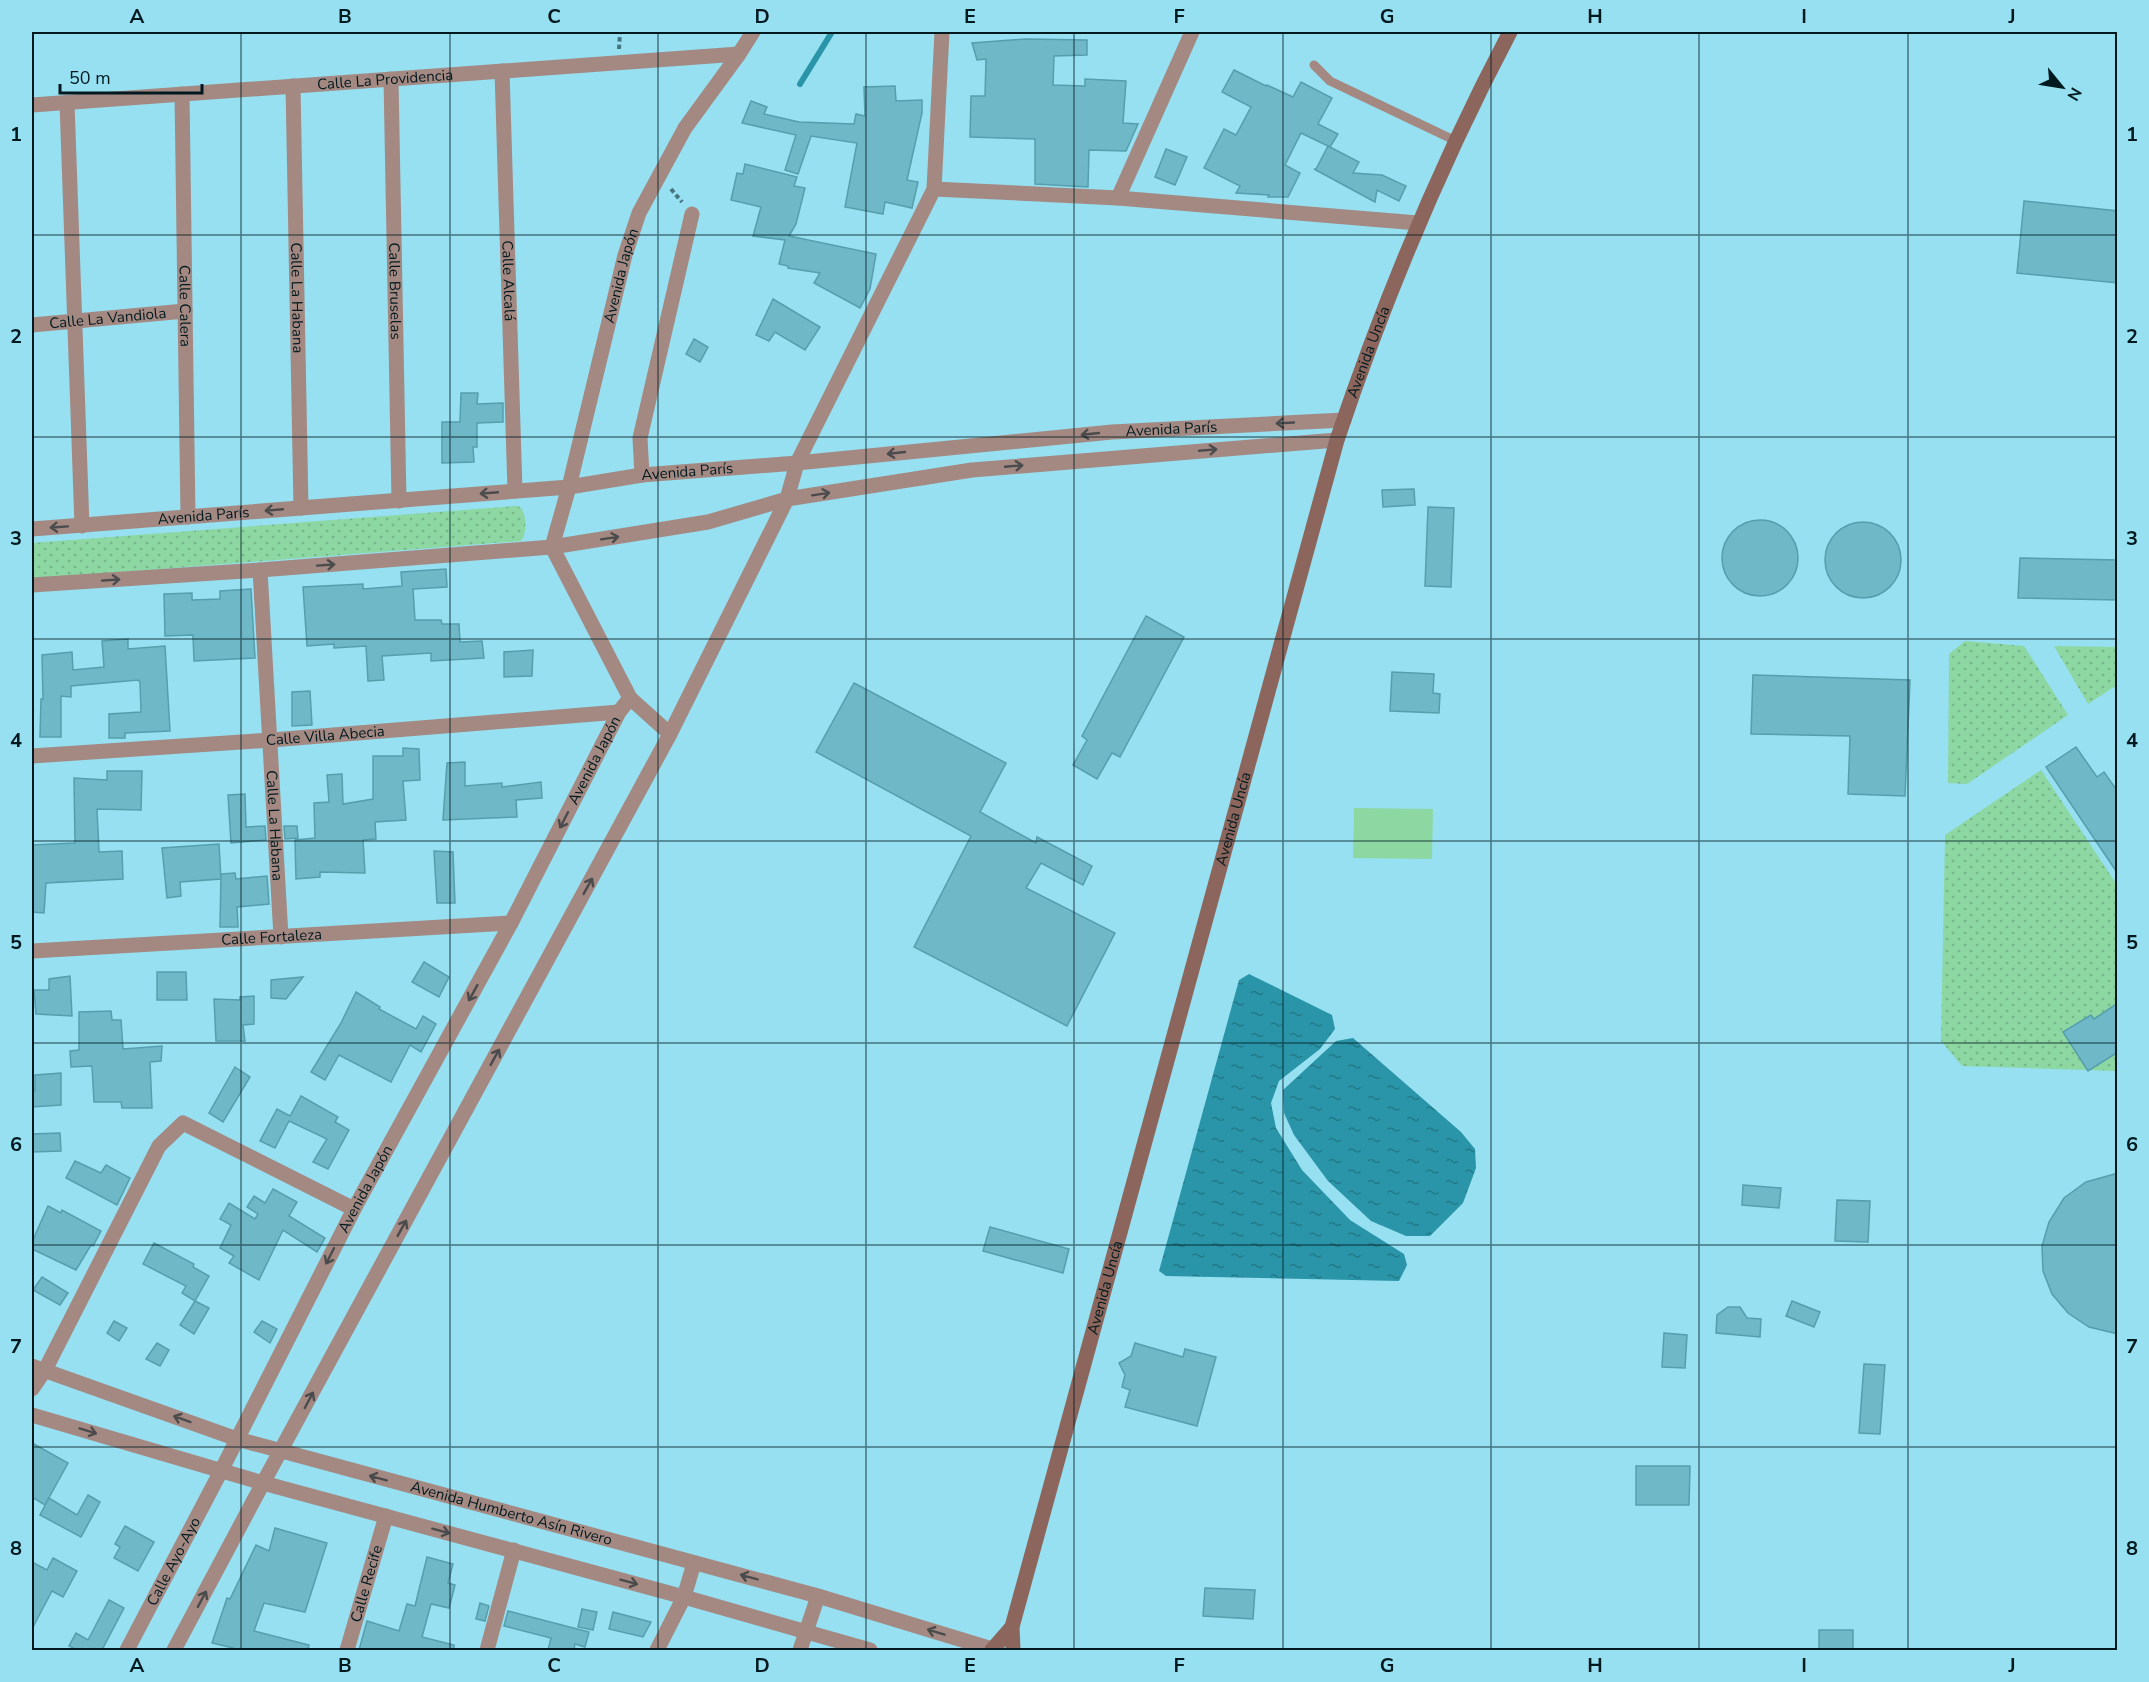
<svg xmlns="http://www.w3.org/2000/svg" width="2149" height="1682" font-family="'Nunito Sans',sans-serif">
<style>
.grass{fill:url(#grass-dots)}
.green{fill:#8cd7a2}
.water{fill:url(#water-ripples)}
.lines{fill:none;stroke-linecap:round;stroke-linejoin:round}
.stream{stroke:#2a95a8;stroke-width:6}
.building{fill:#6fb8c8;stroke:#559ead;stroke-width:1.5}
.path{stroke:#467580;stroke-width:4;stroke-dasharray:4.5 3;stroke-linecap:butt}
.lane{stroke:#a48983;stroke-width:9}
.street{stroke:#a48983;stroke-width:15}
.secondary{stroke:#8c655c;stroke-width:15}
.oneway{stroke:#4a4b4c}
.grid{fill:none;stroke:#00191f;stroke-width:1.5;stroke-opacity:0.55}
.labels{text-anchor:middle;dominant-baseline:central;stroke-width:4.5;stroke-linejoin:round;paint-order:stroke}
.street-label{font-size:15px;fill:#00191f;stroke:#96e0f1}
.neatline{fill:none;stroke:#00191f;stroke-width:2}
.grid-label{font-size:20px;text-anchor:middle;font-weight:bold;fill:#00191f}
</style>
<defs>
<pattern id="grass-dots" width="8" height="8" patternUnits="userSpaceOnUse" patternTransform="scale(1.5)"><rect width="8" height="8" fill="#8cd7a2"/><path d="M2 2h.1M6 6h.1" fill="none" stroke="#77b88b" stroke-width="1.8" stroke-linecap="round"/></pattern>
<pattern id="water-ripples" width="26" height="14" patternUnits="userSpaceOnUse" patternTransform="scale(1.5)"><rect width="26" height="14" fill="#2a95a8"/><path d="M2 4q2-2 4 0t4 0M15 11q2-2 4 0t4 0" fill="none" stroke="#227988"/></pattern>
</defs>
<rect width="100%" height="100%" fill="#96e0f1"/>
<g class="grass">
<path d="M516,506l4,1c7,7 7,27 1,34l-489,38v-36z"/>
<path d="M1965,641l59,5 44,69 -101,69 -19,-1 1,-129z"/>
<path d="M2054,646l63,1v38l-29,19z"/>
<path d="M2041,770l76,115v186l-155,-5 -21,-25 4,-206z"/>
</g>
<path class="green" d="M1354,808l79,1 -1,50 -79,-1z"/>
<g class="water">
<path d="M1249,974l83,41 3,14 -15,20 -41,32 -8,22 5,25 26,42 48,50 54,34 3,11 -8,16 -233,-5 -7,-5 80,-291z"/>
<path d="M1353,1038l108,94 14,17 1,19 -13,35 -33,33h-24l-35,-15 -43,-40 -34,-46 -10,-22 -1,-23 53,-49z"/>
</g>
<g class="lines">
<path class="stream" d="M800,84l32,-52"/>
</g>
<g class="building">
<path d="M1026,39l61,1v15l-33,1 -1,29 32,1v-7l41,2 -3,42 15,1 -12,27 -37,-1 -1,37 -53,-3v-45l-65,-2 1,-41h14l1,-37 -9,1 -5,-17z"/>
<path d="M1234,70l32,16 1,-1 26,12 8,-15 31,16 -14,26 20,10 -8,13 -29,-14 -16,32 15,8 -12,24h-20l1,-2 -33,-2 4,-7 -36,-18 20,-39 12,6 15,-28 -29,-15z"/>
<path d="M895,86l1,15 26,-1v13l-15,67 11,2 -6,26 -27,-6 -2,12 -38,-7 12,-64 -46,-7 -13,38 -13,-4 11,-35 -54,-12 9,-22 16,6 -3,7 35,8 55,2 2,-10 9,2 -1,-29z"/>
<path d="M1328,146l31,16 -6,11 29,2 24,11 -7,15 -22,-11 -2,12 -61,-33h2z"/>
<path d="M1166,149l21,8 -12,28 -20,-8z"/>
<path d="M745,164l52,13 -3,9 11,2 -9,36 -7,12 87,18 -6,35 -10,19 -46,-25 6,-10 -32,-5v-2l-9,-2 6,-24 -32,-4 8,-29 -30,-7 6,-27 6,1z"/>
<path d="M2024,201l94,10v72l-101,-10z"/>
<path d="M773,299l47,28 -15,23 -30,-18 -6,9 -13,-6z"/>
<path d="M694,339l14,8 -8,15 -14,-8z"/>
<path d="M461,393h17l-1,11 26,-1v19l-26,1v24h-4l1,15 -32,1v-41h18z"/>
<path d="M1414,489l1,16 -32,2 -1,-17z"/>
<path d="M1428,507l26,1 -3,79 -26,-1z"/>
<circle cx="1760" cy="558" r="38"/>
<circle cx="1863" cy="560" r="38"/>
<path d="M2020,558l98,2v40l-100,-2z"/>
<path d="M446,569l1,18 -34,2 2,31h26l1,4h17l1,18 22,-1 2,17 -53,3v-8l-49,3 2,24 -16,1 -2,-35 -32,2v-4l-27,2 -4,-59 60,-3v5l39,-3 -1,-14z"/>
<path d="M251,589l4,69 -61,3 -1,-26 -28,1 -1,-42 28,-1v7l28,-1v-8z"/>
<path d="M1146,616l38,21 -64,120 -8,-4 -15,26 -24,-14 14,-25 -5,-4z"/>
<path d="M128,639v10l37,-3 5,85 -45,2v5h-16v-24l32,-2 -1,-30 -2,-2 -67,6v11l-10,-1v41h-21l1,-38h2l-1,-44 30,-3 1,18 31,-3 -2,-26z"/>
<path d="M533,650l-1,26 -28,1v-25z"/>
<path d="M1392,672l42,2 -1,19 7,1 -1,19 -49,-2z"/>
<path d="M1753,675l157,5 -5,116 -57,-2 2,-58 -99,-2z"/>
<path d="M854,683l152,80 -26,49 56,31 1,-6 55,29 -9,19 -42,-22 -15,25 89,45 -48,93 -153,-79 57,-111 -155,-84z"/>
<path d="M310,691l2,34 -20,1v-34z"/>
<path d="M2076,747l21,30 7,-5 14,20v82l-72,-107z"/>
<path d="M403,748l16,1 1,31 -17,1 3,39 -31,2 1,17 -13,1 2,33 -45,-1v5l-24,2 -1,-39 20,-2 -1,-35 15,-1 -2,-27 15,-1 1,30 30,-5v-43h30z"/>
<path d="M465,762v24l37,-3v4l39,-5 1,16 -26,2 1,17 -74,3 4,-57z"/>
<path d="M107,771h35l-1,39 -44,-1 2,43 23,-1 1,28 -77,4 -2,30 -12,-1v-67l43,-2 -1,-65 33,2z"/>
<path d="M245,794l1,33 19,-1 1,14 -35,3 -3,-48z"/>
<path d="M284,826h13l1,12 -13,1z"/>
<path d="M219,844l2,35 -41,3 1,14 -14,2 -5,-50z"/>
<path d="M434,851l19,1 2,51h-18z"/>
<path d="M235,873l1,6 31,-3 2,28 -32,3 1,20h-18l1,-53z"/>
<path d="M424,962l25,15 -10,20 -27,-15z"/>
<path d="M157,972h29l1,28h-30z"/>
<path d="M70,976l2,40 -36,-2 -2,-24h15v-11z"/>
<path d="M303,977l-17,22 -15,-1v-18z"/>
<path d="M356,992l24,15 -1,2 37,20 7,-13 13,8 -15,28 -11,-7 -19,37 -52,-27 -14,25 -14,-8 30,-49z"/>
<path d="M254,996v28l-11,1 2,16h-29l-2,-42 26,1v-3z"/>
<path d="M2118,1003v49l-30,19 -25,-39 28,-17 3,4z"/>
<path d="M111,1011l1,9h9l2,29 39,-3 -1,15 -11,1 2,46h-30l-1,-6h-27l-2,-36 -21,1 -1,-16 9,-1v-38z"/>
<path d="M235,1067l15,10 -27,45 -14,-9z"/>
<path d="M61,1073v32l-29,2v-16h3v-16z"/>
<path d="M301,1096l37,21 -3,5 14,8 -21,39 -15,-7 14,-23 -38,-18 -14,27 -15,-7 17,-32 13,7z"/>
<path d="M60,1133l1,18 -29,1v-18z"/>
<path d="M75,1161l26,12 5,-8 24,13 -13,27 -51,-27z"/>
<path d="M2118,1173v161l-29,-7 -21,-14 -16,-19 -9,-23 -1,-25 7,-24 15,-24 22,-16z"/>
<path d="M1743,1185l38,3 -2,20 -37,-3z"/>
<path d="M273,1189l24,13 -8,14 36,22 -8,14 -34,-22 -24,50 -30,-17 5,-7 -14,-8 11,-23 -11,-6 9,-16 26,16 3,-5 -11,-7 7,-11 11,7z"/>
<path d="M1837,1200l33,1 -2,41 -33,-1z"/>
<path d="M48,1206l13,7 1,-3 39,21 -8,15 -2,-1 -15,25 -44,-21v-7z"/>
<path d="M990,1227l79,22 -6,24 -80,-22z"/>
<path d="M154,1243l40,21 -1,3 16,9 -14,25 -13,-8 4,-7 -43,-22z"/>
<path d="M42,1277l26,16 -8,12 -27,-15z"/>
<path d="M195,1301l14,7 -15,26 -14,-9z"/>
<path d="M1792,1301l28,11 -6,15 -28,-11z"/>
<path d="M1728,1307h12l7,11 14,1 -1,18 -44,-4 1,-18z"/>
<path d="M114,1321l13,7 -8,13 -12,-8z"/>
<path d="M262,1321l15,8 -7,14 -16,-11z"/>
<path d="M1664,1333l23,2 -2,33 -23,-1z"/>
<path d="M157,1343l12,7 -9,16 -14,-7z"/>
<path d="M1135,1343l48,14 2,-8 31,8 -19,69 -72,-19 5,-17 -8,-3 3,-12 -6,-12 12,-7z"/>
<path d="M1864,1364l21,1 -5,69 -21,-1z"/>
<path d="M32,1443l36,20 -23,42 -13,-8z"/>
<path d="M1636,1466h54l-1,39h-53z"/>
<path d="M88,1495l12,7 -19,35 -41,-22 9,-17 28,17z"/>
<path d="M125,1526l29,16 -16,29 -24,-13 6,-11 -5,-3z"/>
<path d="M275,1528l52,15 -22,69 -41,-9 -10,28 55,14 -1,5h-67l-29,-7 15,-45 3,1 26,-54 13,6z"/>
<path d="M427,1557l26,7 -5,19 7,2 -6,23 -18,-4 -9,33 32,8v5h-95l8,-29 32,10 8,-27 8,2z"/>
<path d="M53,1558l24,13 -14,26 -11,-6 -20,38v-67l15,8z"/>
<path d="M1205,1588l50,2 -2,29 -50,-3z"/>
<path d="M109,1600l15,8 -21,40 4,2h-30l-8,-4 7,-13 12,7z"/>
<path d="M480,1603l9,3 -4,15 -9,-2z"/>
<path d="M582,1609l15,3 -4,18 -15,-3z"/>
<path d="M508,1611l81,21 -4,15 -10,-3 -1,6h-26l3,-12 -47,-12z"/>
<path d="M613,1612l38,10 -8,15 -34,-8z"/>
<rect x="1819" y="1630" width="34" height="20"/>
</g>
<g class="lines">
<g class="path">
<path d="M619,49l1,-17"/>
<path d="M671,189l11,13"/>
</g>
<path class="lane" d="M1314,65l16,16 126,60"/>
<g class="street">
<path id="s1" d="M502,71l13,420"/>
<path id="s2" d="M391,79l8,422"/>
<path id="s3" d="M293,86l8,422"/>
<path id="s4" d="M182,94l6,423"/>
<path d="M67,103l15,423"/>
<path id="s5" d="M32,105l707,-51"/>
<path d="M934,189l184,9 300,25"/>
<path d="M1118,198l74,-166"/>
<path id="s6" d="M32,325l153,-14"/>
<path d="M642,475l-2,-37 52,-224"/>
<path id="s7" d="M32,529l537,-42 73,-12 155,-12 315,-31 232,-12"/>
<path id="s8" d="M260,570l21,367"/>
<path d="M32,585l228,-15 292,-23 156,-25 79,-23 185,-29 365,-30"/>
<path d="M630,698l40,36"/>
<path id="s9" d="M32,756l239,-16 348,-28"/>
<path id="s10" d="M32,951l479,-28"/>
<path id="s11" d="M32,1366l205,73 581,157 174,53"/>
<path d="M32,1389l13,-19 114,-224 24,-23 171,86"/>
<path d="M32,1415l231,68 421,114 186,53"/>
<path id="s12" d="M127,1650l94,-179 133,-262 157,-286 108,-211 11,-14 -78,-151 17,-60 56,-232 14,-42 46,-85 54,-74 14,-22"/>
<path d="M174,1650l89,-167 407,-749 117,-235 10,-36 137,-274 8,-157"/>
<path id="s13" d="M347,1650l39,-134"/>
<path d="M487,1650l27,-100"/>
<path d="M657,1650l27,-53 10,-34"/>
<path d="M800,1650l18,-54"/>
</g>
<g class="secondary">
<path d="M992,1650l20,-23"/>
<path id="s14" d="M1013,1650l-1,-23 325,-1187c47,-140 104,-277 173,-408"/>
</g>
</g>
<defs><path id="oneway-shaft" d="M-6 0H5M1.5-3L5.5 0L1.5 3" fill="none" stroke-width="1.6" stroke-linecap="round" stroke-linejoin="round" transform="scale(1.5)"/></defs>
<g class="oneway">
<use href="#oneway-shaft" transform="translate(1285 423) rotate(177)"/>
<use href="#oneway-shaft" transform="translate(1090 434) rotate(174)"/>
<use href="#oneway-shaft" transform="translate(1208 450) rotate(-5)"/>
<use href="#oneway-shaft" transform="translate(896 453) rotate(174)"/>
<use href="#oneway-shaft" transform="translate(1014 466) rotate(-5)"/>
<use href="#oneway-shaft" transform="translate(489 493) rotate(175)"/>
<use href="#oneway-shaft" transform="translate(821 494) rotate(-9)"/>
<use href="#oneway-shaft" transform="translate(274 510) rotate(175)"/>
<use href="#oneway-shaft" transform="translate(59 527) rotate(176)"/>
<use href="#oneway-shaft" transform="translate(610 538) rotate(-9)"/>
<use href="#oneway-shaft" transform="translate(326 565) rotate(-4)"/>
<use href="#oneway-shaft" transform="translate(111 580) rotate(-4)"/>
<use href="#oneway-shaft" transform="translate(564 820) rotate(117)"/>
<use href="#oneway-shaft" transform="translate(588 886) rotate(-61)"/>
<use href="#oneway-shaft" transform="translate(473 993) rotate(119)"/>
<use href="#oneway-shaft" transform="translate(495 1057) rotate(-61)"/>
<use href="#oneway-shaft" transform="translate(402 1228) rotate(-61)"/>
<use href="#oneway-shaft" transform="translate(330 1256) rotate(117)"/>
<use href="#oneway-shaft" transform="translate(309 1400) rotate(-62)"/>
<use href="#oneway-shaft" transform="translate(182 1419) rotate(-160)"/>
<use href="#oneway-shaft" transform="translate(88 1431) rotate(17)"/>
<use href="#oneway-shaft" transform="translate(378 1478) rotate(-165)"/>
<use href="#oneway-shaft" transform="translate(441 1531) rotate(15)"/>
<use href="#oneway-shaft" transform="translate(749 1577) rotate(-165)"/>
<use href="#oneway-shaft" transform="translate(629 1582) rotate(15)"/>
<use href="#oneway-shaft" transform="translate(202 1599) rotate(-62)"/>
<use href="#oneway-shaft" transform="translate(936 1632) rotate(-163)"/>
</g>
<path class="grid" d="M241,32v1618M450,32v1618M658,32v1618M866,32v1618M1074,32v1618M1283,32v1618M1491,32v1618M1699,32v1618M1908,32v1618M32,235h2086M32,437h2086M32,639h2086M32,841h2086M32,1043h2086M32,1245h2086M32,1447h2086"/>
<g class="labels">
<g class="street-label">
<text stroke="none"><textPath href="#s5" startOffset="354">Calle La Providencia</textPath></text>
<text stroke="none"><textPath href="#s12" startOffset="1527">Avenida Japón</textPath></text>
<text stroke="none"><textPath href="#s1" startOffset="210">Calle Alcalá</textPath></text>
<text stroke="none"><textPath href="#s2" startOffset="212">Calle Bruselas</textPath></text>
<text stroke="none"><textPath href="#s3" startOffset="212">Calle La Habana</textPath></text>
<text stroke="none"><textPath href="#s4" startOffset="212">Calle Calera</textPath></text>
<text stroke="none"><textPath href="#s6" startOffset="76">Calle La Vandiola</textPath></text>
<text stroke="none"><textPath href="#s14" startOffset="1347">Avenida Uncía</textPath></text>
<text stroke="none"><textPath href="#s7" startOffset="1144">Avenida París</textPath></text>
<text stroke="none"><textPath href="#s7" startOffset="658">Avenida París</textPath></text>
<text stroke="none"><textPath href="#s7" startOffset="172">Avenida París</textPath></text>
<text stroke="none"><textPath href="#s9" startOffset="294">Calle Villa Abecia</textPath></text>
<text stroke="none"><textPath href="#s12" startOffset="1005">Avenida Japón</textPath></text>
<text stroke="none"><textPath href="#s14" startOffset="861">Avenida Uncía</textPath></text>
<text stroke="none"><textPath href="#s8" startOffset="256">Calle La Habana</textPath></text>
<text stroke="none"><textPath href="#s10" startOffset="240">Calle Fortaleza</textPath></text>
<text stroke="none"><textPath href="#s12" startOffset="519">Avenida Japón</textPath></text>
<text stroke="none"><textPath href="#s14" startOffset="375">Avenida Uncía</textPath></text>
<text stroke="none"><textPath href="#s11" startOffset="502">Avenida Humberto Asín Rivero</textPath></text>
<text stroke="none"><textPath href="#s12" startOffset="100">Calle Ayo-Ayo</textPath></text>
<text stroke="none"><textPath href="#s13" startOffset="69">Calle Recife</textPath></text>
</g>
</g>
<rect width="2149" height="1682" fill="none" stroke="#96e0f1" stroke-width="66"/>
<g transform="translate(2062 87) rotate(120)" stroke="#96e0f1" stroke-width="4.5" paint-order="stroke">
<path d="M0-4.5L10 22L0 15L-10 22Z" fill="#00191f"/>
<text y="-9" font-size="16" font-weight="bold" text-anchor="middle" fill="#00191f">N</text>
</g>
<path d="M60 84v9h142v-9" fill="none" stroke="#00191f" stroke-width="3"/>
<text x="69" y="84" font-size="18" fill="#00191f" stroke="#96e0f1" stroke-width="4.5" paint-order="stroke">50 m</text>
<rect x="33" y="33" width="2083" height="1616" class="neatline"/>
<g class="grid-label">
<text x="137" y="23">A</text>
<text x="345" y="23">B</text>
<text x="554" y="23">C</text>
<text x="762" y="23">D</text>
<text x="970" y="23">E</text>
<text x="1179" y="23">F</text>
<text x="1387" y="23">G</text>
<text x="1595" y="23">H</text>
<text x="1804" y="23">I</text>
<text x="2012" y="23">J</text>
<text x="16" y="141">1</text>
<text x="2132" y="141">1</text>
<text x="16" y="343">2</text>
<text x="2132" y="343">2</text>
<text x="16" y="545">3</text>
<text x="2132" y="545">3</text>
<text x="16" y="747">4</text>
<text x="2132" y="747">4</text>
<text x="16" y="949">5</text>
<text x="2132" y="949">5</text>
<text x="16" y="1151">6</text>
<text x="2132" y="1151">6</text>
<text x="16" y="1353">7</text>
<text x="2132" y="1353">7</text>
<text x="16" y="1555">8</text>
<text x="2132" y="1555">8</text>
<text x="137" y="1672">A</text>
<text x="345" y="1672">B</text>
<text x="554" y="1672">C</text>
<text x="762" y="1672">D</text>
<text x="970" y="1672">E</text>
<text x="1179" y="1672">F</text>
<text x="1387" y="1672">G</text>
<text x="1595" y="1672">H</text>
<text x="1804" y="1672">I</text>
<text x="2012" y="1672">J</text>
</g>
</svg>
